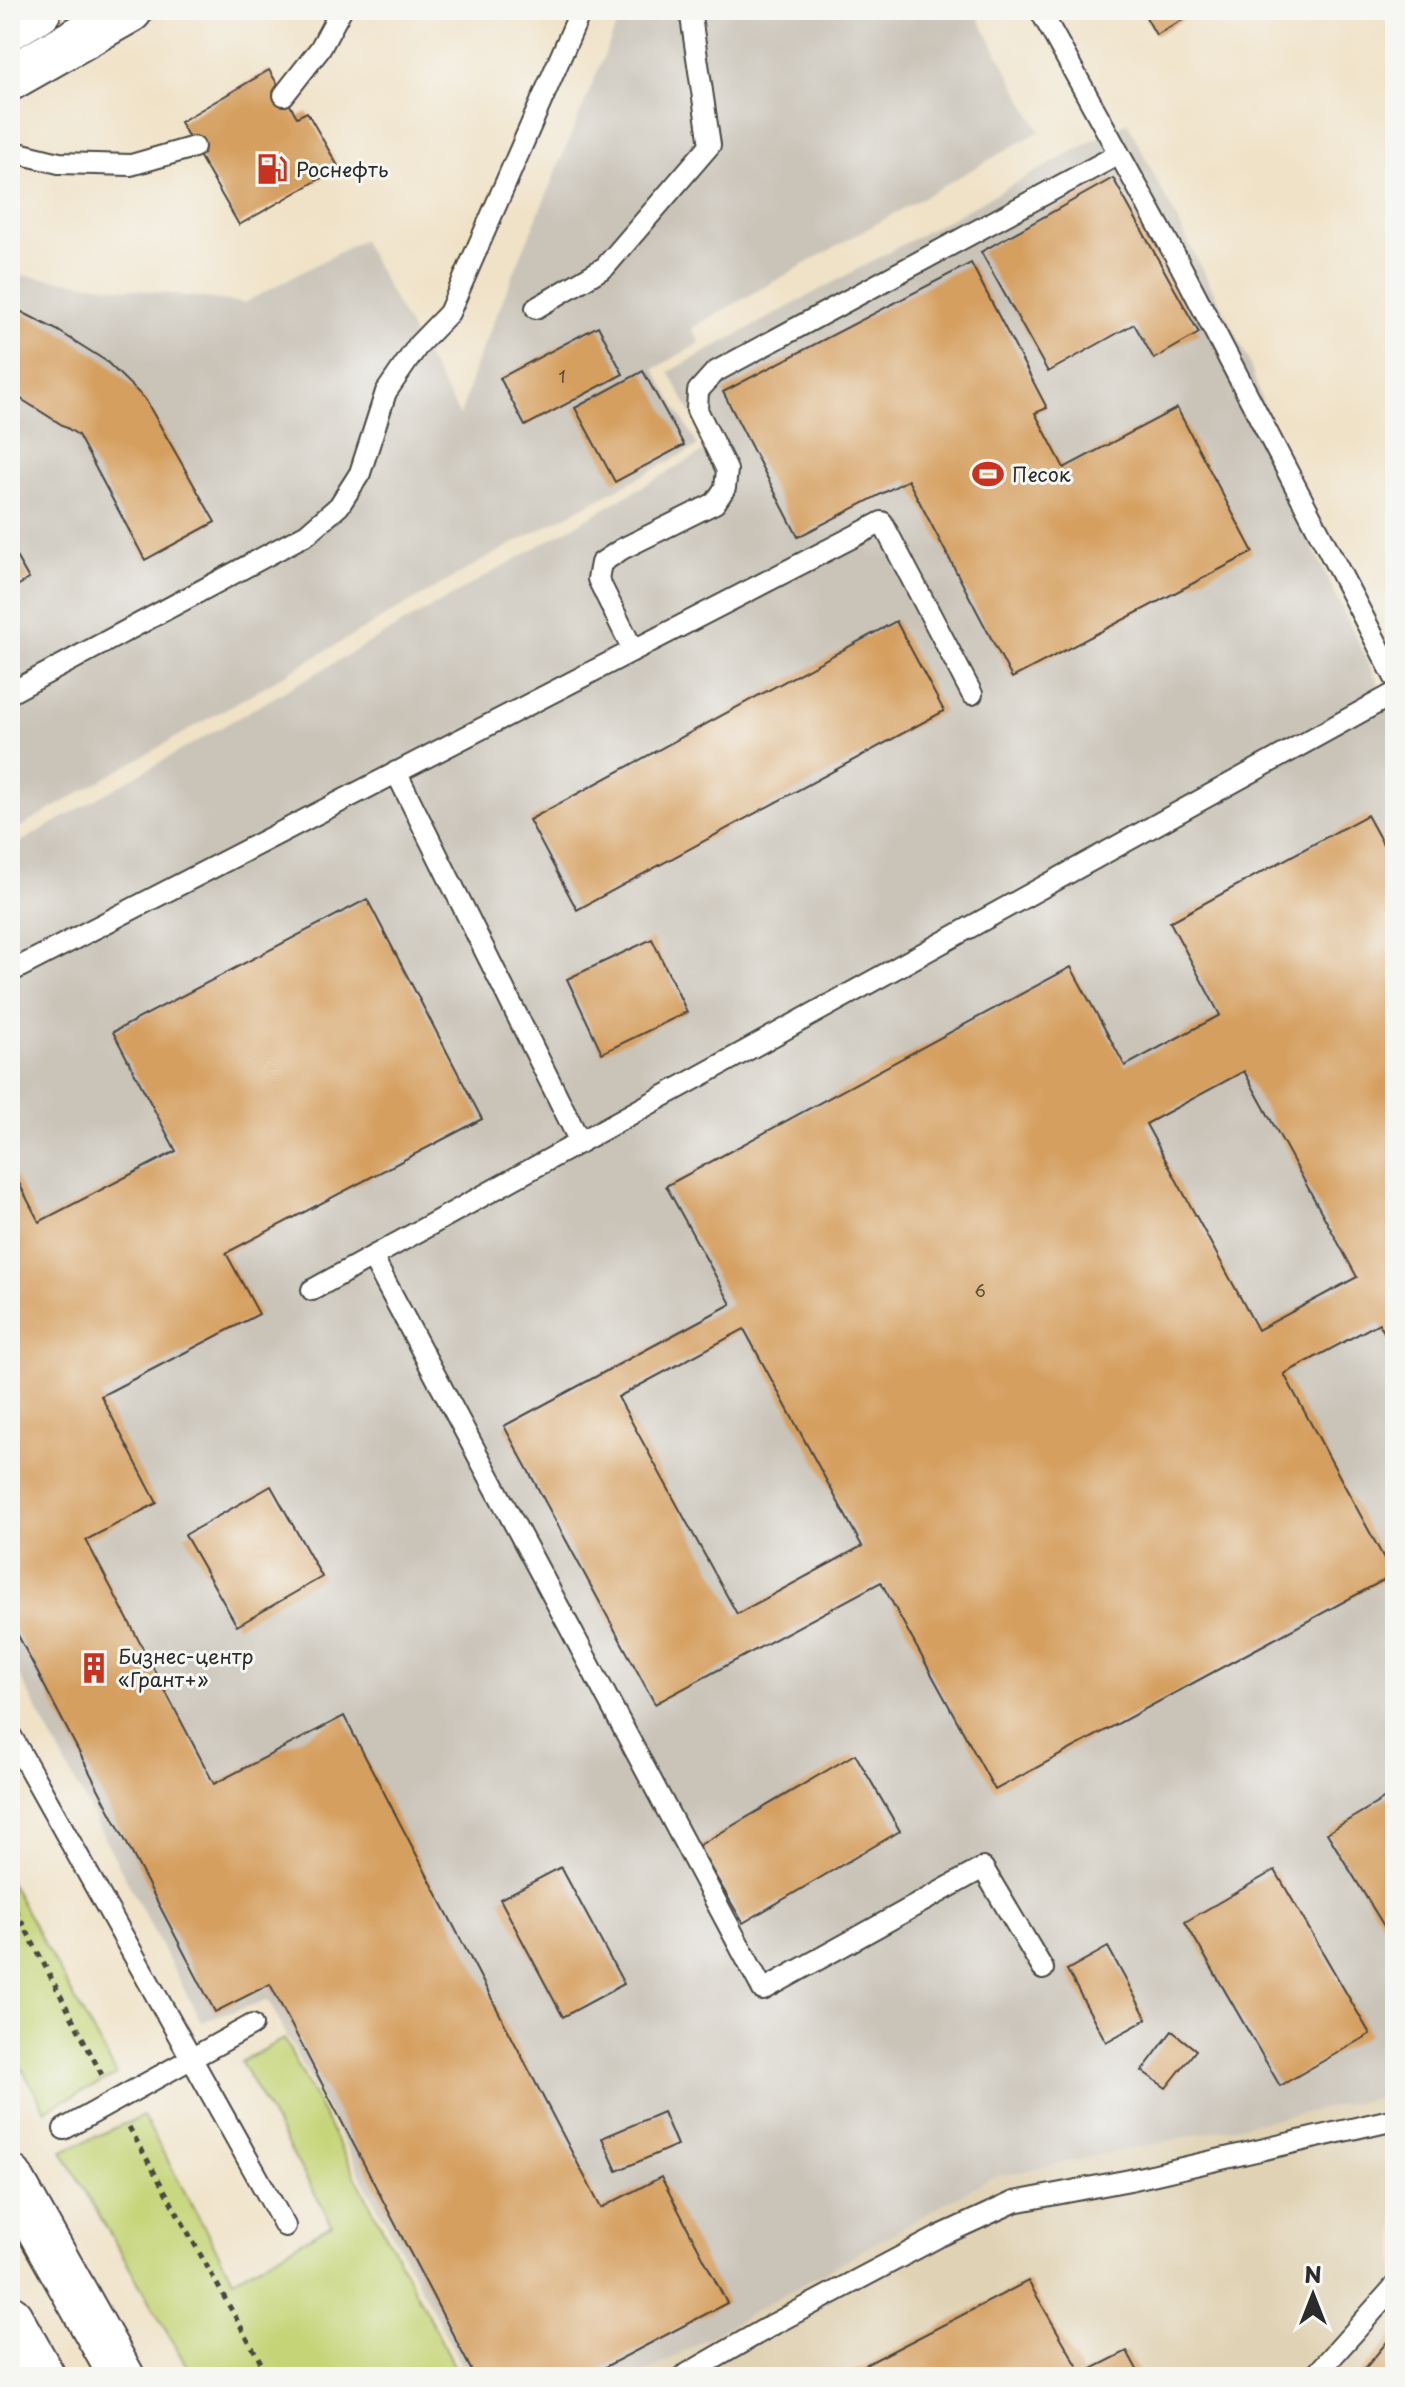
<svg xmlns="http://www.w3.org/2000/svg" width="1405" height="2387" font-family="'Playpen Sans',sans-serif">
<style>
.built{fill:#e0d2b4}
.industrial{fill:#c9c3b8}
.green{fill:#c5d476;stroke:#788050;stroke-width:2}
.building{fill:#d59f5e;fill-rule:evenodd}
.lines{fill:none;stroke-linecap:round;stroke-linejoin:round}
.service-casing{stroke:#494642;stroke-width:24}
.tertiary-casing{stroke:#494642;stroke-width:48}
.primary-casing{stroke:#494642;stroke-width:48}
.path{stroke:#494642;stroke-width:5;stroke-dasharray:6 6;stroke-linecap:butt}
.service{stroke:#fff;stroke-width:20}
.tertiary{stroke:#fff;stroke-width:44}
.primary{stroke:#fff;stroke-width:44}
.labels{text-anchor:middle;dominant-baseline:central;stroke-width:6;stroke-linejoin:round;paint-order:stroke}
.number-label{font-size:16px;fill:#564838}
.poi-label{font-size:20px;fill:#2b2b2b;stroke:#f6f6f2;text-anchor:start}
</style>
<rect width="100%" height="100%" fill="#f6f6f2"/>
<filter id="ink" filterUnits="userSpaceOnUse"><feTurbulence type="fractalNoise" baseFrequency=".0125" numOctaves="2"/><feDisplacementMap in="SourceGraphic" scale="16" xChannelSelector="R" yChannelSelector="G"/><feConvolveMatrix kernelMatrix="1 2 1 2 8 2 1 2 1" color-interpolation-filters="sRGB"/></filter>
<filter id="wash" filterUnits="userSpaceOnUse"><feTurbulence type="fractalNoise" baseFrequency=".006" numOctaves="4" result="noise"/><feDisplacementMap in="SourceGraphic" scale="32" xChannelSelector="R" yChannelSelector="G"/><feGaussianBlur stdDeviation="1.8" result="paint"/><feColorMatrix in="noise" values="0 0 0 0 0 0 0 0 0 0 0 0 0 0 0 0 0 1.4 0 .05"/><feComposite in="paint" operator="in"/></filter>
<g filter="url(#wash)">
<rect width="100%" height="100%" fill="#f0e2c7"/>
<path class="built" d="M1395,2094v283h-756l351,-199z"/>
<g class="industrial">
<path d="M623,10h351l66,121 -348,197 8,15 -46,26 44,77 -204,108 -484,279v-559l234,29 118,-63 37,69 61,107 16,-52z"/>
<path d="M1127,122l120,235 60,178 88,183v1376l-405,84 -351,199h-171l-200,-377 -67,22 -191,-364v-810l700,-400 -41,-76z"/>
</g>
<g class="green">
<path d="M10,1882l107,193 -72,35 -35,-63z"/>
<path d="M284,2039l176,338h-267l-131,-226 81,-35 90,164 99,-56 -91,-162z"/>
</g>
<g id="blocks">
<g class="building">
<path d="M1142,10h58l-44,25z"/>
<path d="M269,70l28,47 10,-5 32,56 -100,57 -59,-103z"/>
<path d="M1113,178l86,155 -45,26 -20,-35 -86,48 -67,-120z"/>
<path d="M971,263l76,145 -12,5 29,55 113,-60 76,144 -241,126 -104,-198 -110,57 -75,-145z"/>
<path d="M10,306l47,24 49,31 39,38 70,123 -70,38 -67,-125 -68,-43z"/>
<path d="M598,326l25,48 -98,52 -25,-48z"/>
<path d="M643,371l41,74 -69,37 -40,-74z"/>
<path d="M10,546l19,33 -19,11z"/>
<path d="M896,621l48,90 -367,199 -48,-90z"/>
<path d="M1367,815l28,51v486l-16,-29 -95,51 109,201 -398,215 -114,-208 -226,122 -151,-278 227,-122 -65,-118 405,-219 54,99 95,-51 -50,-93zM1244,1071l113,206 -99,53 -112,-206zM744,1329l118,217 -125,68 -119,-217z"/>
<path d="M367,899l115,220 -256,134 33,61 -158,82 56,107 -71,37 128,244 130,-68 257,492 60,-31 66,126 -141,74h-111l-205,-393 -55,28 -205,-392v-454l29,56 137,-71 -63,-119z"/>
<path d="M652,939l35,73 -85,41 -35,-74z"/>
<path d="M271,1486l51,91 -85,49 -52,-91z"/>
<path d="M855,1754l45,77 -157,92 -45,-77z"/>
<path d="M1395,1792v152l-68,-111z"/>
<path d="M561,1867l63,117 -61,33 -63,-118z"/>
<path d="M1275,1870l95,164 -90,52 -95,-164z"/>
<path d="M1108,1947l39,72 -41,23 -39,-72z"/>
<path d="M1172,2031l24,19 -30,38 -24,-17z"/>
<path d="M663,2112l14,33 -60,26 -15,-33z"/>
<path d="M1028,2281l54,93 45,-23 14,26h-299z"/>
<path d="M1395,2332v45h-37z"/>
</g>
</g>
</g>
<g filter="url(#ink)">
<use href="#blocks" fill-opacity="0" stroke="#494642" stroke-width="2"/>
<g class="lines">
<defs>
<g id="service">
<path d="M1040,10l137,249 218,419"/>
<path d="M284,95l36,-46 21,-39"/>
<path d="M10,151l49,12 72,2 63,-18"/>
<path d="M536,308l69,-41 105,-122 -20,-135"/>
<path d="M633,650l-35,-71 3,-16 21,-14 93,-46 10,-15 2,-18 -30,-60 1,-19 17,-19 404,-218"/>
<path d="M10,693l297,-159 32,-28 21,-33 26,-81 33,-48 30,-31 132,-303"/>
<path d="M396,772l184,370"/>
<path d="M10,972l872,-450 90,172"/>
<path d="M372,1257l391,733 220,-122 60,101"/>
<path d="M312,1290l1083,-597"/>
<path d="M10,1734l275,492"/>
<path d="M64,2129l188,-104"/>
<path d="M682,2377l92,-53 166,-88 74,-34 116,-22 265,-61"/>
<path d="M1314,2377l81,-91"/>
</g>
<g id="tertiary">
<path d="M10,27l29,-17"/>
<path d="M10,78l120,-68"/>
</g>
<g id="primary">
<path d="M10,2177l112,200"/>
<path d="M10,2318l33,59"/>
</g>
</defs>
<use href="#service" class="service-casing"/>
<use href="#tertiary" class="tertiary-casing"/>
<use href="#primary" class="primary-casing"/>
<g class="path">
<path d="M10,1899l92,176"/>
<path d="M129,2127l140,250"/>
</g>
<use href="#service" class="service"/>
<use href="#tertiary" class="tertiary"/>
<use href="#primary" class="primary"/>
</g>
</g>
<defs>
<symbol id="fuel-bare" viewBox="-9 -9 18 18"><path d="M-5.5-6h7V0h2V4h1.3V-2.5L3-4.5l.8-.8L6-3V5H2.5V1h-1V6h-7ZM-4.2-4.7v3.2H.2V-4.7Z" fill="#c8321e" stroke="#f6f6f2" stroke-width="2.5" paint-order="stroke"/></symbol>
<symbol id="stadium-bare" viewBox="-9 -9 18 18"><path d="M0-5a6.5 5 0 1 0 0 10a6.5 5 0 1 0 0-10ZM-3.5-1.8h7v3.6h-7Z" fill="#c8321e" stroke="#f6f6f2" stroke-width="2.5" paint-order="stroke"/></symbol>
<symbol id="building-bare" viewBox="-9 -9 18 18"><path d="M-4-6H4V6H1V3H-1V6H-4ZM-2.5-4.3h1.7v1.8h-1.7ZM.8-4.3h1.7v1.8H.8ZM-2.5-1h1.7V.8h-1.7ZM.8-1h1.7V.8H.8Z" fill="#c8321e" stroke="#f6f6f2" stroke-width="2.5" paint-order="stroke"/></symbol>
</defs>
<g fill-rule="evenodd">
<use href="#fuel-bare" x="250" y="147" width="44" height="44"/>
<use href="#stadium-bare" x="966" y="452" width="44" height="44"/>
<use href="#building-bare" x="72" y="1646" width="44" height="44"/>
</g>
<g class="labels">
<g class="number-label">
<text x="562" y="376">1</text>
<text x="980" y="1290">6</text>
</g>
<g class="poi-label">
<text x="296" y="169">Роснефть</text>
<text x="1012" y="474">Песок</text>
<text x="118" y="1656">Бизнес-центр<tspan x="118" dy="23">«Грант+»</tspan></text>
</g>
</g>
<rect width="1405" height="2387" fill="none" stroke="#f6f6f2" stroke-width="40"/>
<g transform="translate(1313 2295)" stroke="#f6f6f2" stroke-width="6" paint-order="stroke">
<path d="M0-6L14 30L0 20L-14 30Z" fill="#2b2b2b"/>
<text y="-12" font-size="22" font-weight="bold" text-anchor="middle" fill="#2b2b2b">N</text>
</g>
</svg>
